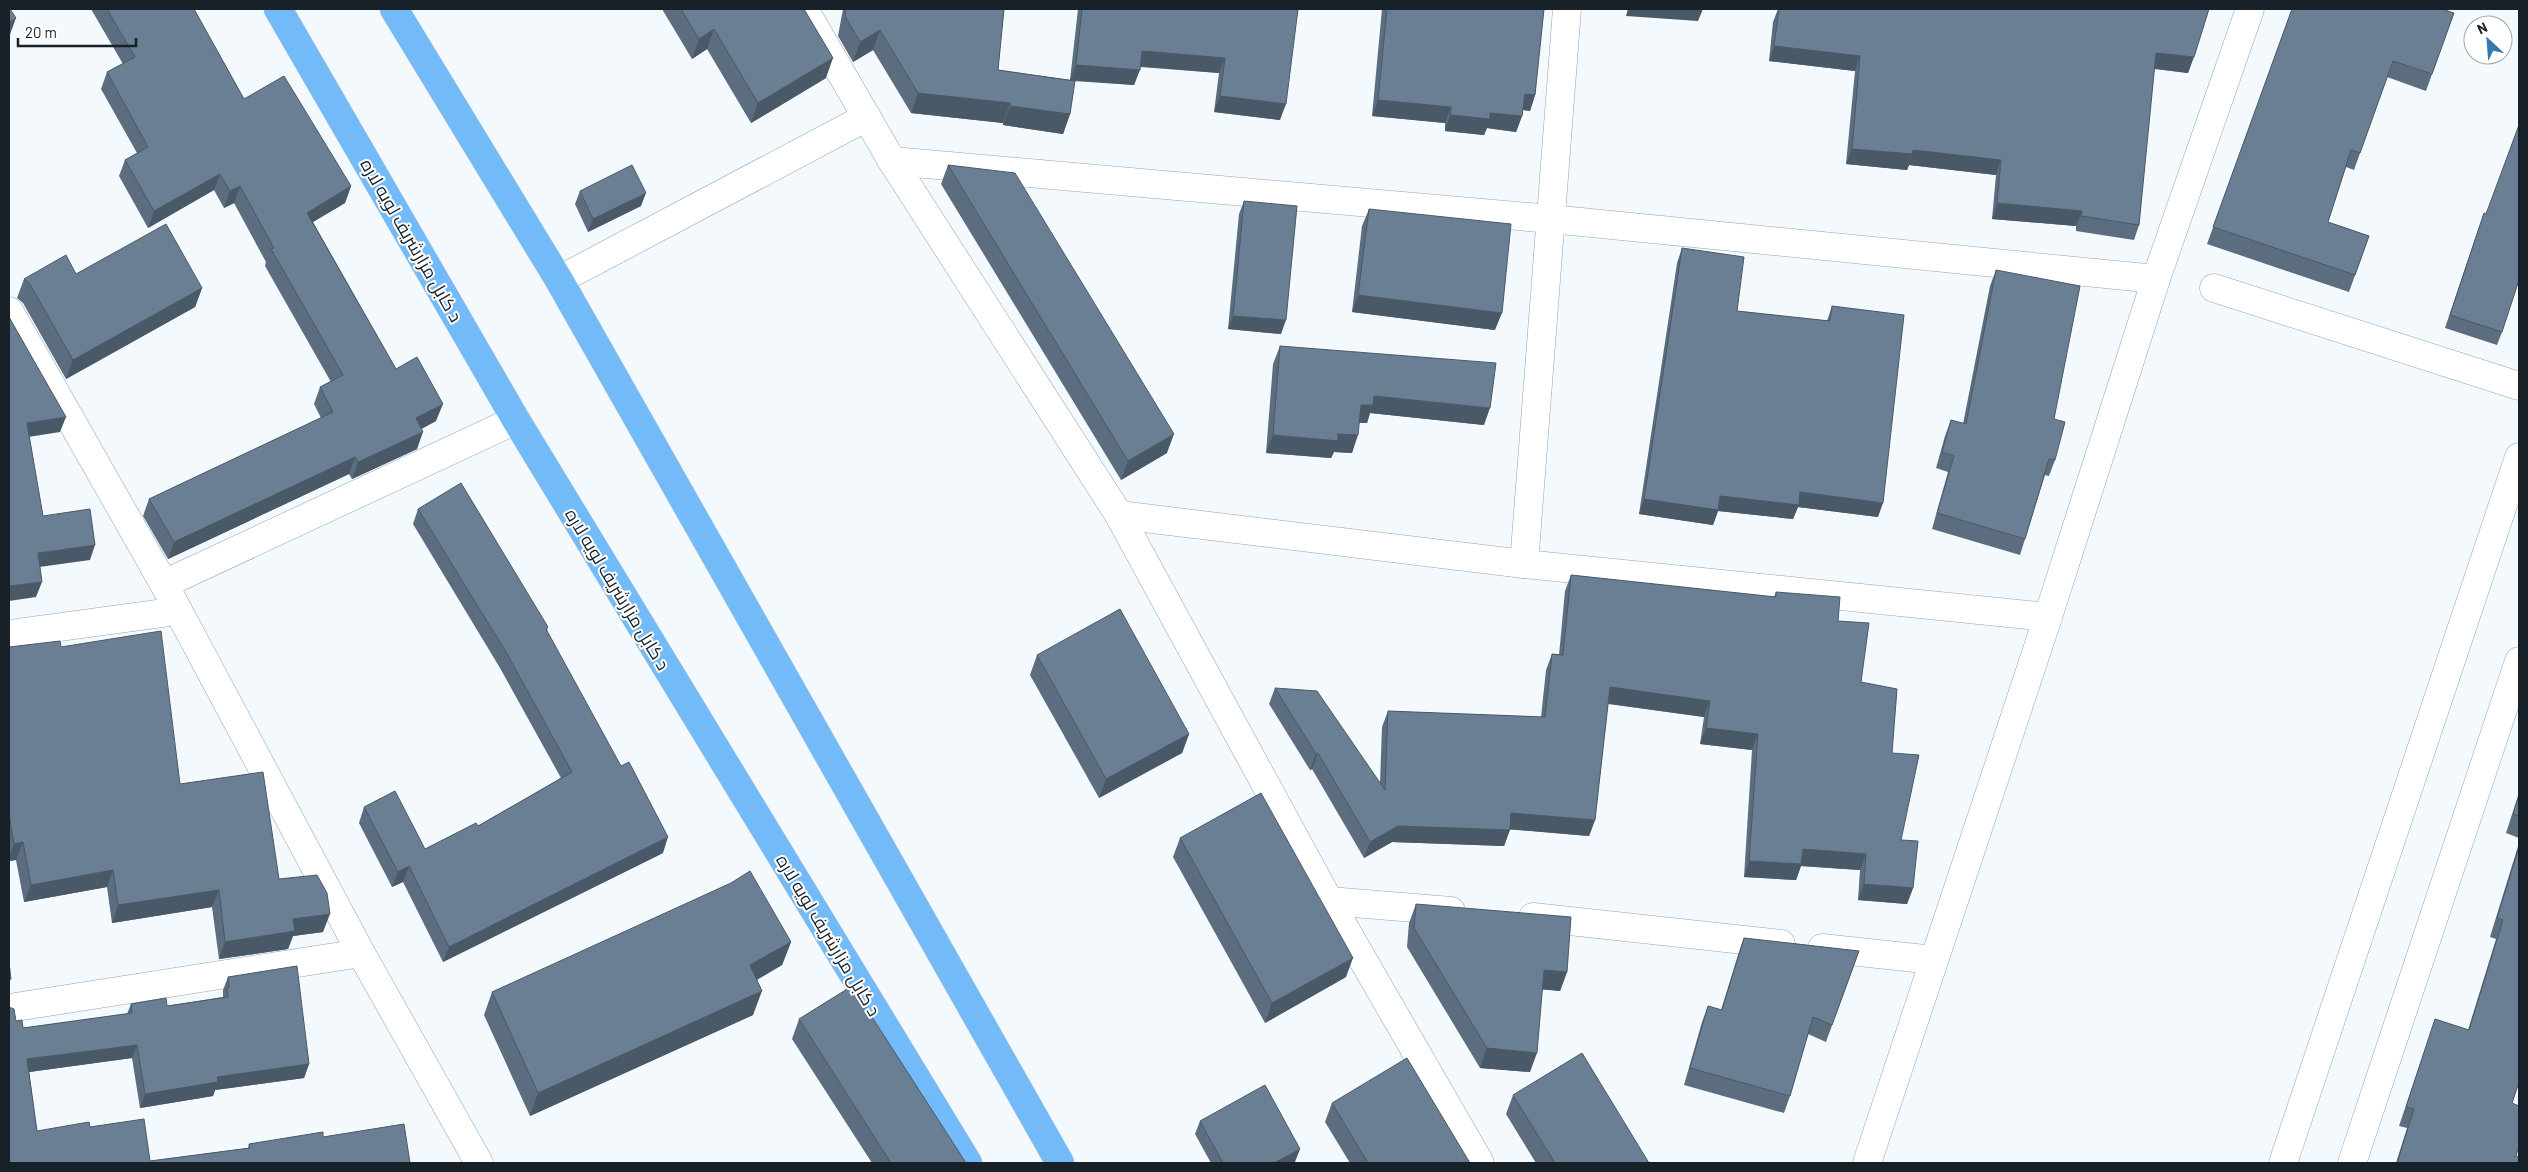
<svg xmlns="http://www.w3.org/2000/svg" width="2528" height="1172" font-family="Barlow,Cairo,sans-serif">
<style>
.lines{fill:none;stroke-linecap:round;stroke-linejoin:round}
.minor-casing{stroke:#8ea5ba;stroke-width:29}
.highway-casing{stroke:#d1d2d4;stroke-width:29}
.minor{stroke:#fff;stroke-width:28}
.highway{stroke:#72bbf8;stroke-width:28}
.wall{fill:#5b6d7e}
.shaded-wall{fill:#4a5967}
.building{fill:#6a7f93;stroke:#4a5967}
.labels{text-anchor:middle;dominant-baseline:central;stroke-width:4;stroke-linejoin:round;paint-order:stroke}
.street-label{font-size:18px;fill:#182028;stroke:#fff}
</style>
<rect width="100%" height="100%" fill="#f4f9fd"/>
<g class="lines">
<defs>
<g id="minor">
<path d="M804,9l88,152 227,354 210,386 151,262"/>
<path d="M892,161l659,58 605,60"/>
<path d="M559,280l308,-163"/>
<path d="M2214,288l305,98"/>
<path d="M9,311l155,273 197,369 118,210"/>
<path d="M1119,515l405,49 524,53"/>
<path d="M1524,564l43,-555"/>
<path d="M164,584l352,-164"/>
<path d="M9,634l169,-23"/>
<path d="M1329,901l122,10"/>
<path d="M1533,917l248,27"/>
<path d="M1822,948l112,12"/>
<path d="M9,1008l352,-55"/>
<path d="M1867,1163l181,-546 108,-338 94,-270"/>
<path d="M2283,1163l236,-706"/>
<path d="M2352,1163l167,-502"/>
</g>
<g id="highway">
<path d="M278,9l238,411 452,743"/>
<path d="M394,9l165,271 501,883"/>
</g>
</defs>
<use href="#minor" class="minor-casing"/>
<use href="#highway" class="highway-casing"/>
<use href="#minor" class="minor"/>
<use href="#highway" class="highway"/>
</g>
<g class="wall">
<path d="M91,9h103l50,90 107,87 -6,17 -32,19 83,147 40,52 -15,8 -4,20 -65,30 -3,-5 -181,85 -25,-43 6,-17 172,-81 -7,-14 6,-17 11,-5 -66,-116 1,-4 -32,-59 -10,5 -10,-18 -66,38 -29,-52 6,-16 12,-7 -36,-64 6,-17 16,-8z"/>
<path d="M662,9h142l22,69 -75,45 -44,-74 -15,10z"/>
<path d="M843,9h161l-6,61 72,10 8,-71h225h-5l-18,111 -66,-8 5,-39 -79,-6 -6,18 -61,-4 -3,33 -7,20 -60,-9v-2l-92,-10 -38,-63 -20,12 -15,-26z"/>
<path d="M1382,9h162l-9,86 -5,16 -7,-1 -1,6 -6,16 -29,-4 -3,7 -39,-4v-8l-73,-7z"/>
<path d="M1778,9h431l-21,64 -34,-4 -15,156 -5,15 -58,-9v-5l-84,-7 4,-44 -87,-10 -2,5 -61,-6 9,-93 -86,-10 4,-39z"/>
<path d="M2292,9l162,4 -28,78 -39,-14 -33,93 -8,-3 -18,55 41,14 -20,56 -142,-48z"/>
<path d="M948,165l219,288 -46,27 -180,-296z"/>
<path d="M580,191l61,15 -53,26 -13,-28z"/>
<path d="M1244,201l37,133 -53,-5 11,-115z"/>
<path d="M1369,209l126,121 -143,-18 10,-86z"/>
<path d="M2479,227l23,105 -5,13 -52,-17z"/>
<path d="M1682,248l55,63 90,10 5,-15 46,211 -80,-10 -5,12 -75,-8 -5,14 -74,-11 38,-251z"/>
<path d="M1996,270l58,149 1,41 -6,16 -4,-1 -25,80 -88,-26 16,-57 -12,-4 9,-32 6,-16 12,4 27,-138z"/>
<path d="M76,274l126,14 -7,19 -129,72v-1v1l-43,-76 -6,-5 7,-19z"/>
<path d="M1280,346l204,79 -114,-12 -3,10h-8l-7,30 -18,-1 -3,6 -65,-5 7,-89z"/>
<path d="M418,509l130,118 -1,4 116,222 -220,109 -40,-80 -11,5 -33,-64 5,-16 61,42 53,-23 83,-48 -61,-110 -87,-144z"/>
<path d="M1571,575l203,22 2,-5 62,29 23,61 31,71 9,87 12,48 -6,16 -49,-4 2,-30 -59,-4 -5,14 -52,-3 8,-127 -52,-6 4,-27 -96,-13 -13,116 -6,16 -79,-7 -6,17 -112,-4 -28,16 -52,-89 -2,1 -41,-66 6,-16 105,95 2,-56 6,-16 153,6 5,-47 6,-16 7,1 6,-64z"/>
<path d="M9,647h52l119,137 99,95 44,53 -30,4 -5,13 -69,10 -7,-52 -100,16 -5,-36 -83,15 -8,-42 -7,1z"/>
<path d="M1037,655l152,79 -7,19 -83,45 -69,-123z"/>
<path d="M2519,793v45l-13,-5z"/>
<path d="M1180,838l166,139 -81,46 -92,-166z"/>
<path d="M2519,843v239l-7,21 4,53 3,7h-123l11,-35 -8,-2 36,-107 33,11 28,-91 -6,-2z"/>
<path d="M1416,904l151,68 -7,19 -18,-2 -12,83 -50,-4 -73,-121 2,-24z"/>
<path d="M1744,938l115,13 -33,91 -18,-8 -18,62 -6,17 -100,-28 18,-63 6,-16 13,4 17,-55z"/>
<path d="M791,942l-9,23 -25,15 -4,35 -223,101 -46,-101 8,-23z"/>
<path d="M228,977l81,87 -5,14 -89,12 -2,6 -73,12 -8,-50 -103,14 8,59 53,-4 60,34 98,-13 1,-4 74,-7 87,26h-401l7,-142 7,7 104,-14 4,-10 36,2 56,-9v-7z"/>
<path d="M799,1019l167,144h-94l-80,-124z"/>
<path d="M1513,1095l136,68h-113l-30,-49z"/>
<path d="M1332,1103l138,60h-120l-25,-41z"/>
<path d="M1200,1121l95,41 -2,1h-82l-16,-29z"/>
</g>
<g class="shaded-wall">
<path d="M1628,9h75l-5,12 -72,-5z"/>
<path d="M16,18l-7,19v-15z"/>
<path d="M714,29l-7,20 -15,10 7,-20z"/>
<path d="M880,30l-7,20 -20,12 7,-20z"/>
<path d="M1774,46l86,10 -5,15 -86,-10z"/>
<path d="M1142,51l83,7 -6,15 -83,-7z"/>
<path d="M2156,53l38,4 -6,16 -38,-5z"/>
<path d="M833,58l-7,20 -75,45 7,-20z"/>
<path d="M1076,65l64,5 -6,15 -64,-5z"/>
<path d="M918,93l92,10 -7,20 -92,-10z"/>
<path d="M1525,94l10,1 -5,16 -11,-2z"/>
<path d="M1220,96l66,8 -6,16 -66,-8z"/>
<path d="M1378,100l73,7 -6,16 -73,-7z"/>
<path d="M1010,106l60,8 -7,20 -60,-9z"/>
<path d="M1490,113l32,3 -6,16 -29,-4 -3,7 -39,-4 5,-16z"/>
<path d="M1852,149l61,1 88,10 -5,15 -87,-10 -2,5 -61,-6z"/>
<path d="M220,174l-6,16 -66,38 6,-17z"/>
<path d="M240,186l-6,17 -10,5 6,-17z"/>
<path d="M351,186l-6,17 -44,26 6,-16z"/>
<path d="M646,193l-5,13 -53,26 5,-13z"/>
<path d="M1997,203l85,8 -6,15 -84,-7z"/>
<path d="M202,288l-7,19 -129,72 7,-19z"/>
<path d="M1358,295l144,18 -7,17 -143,-18z"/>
<path d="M1233,316l53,4 -5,14 -53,-5z"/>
<path d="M1374,396l116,12 -6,17 -114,-12 -3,10 -13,-1 7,-17z"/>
<path d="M443,404l-7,17 -26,14 6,-17z"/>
<path d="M66,417l-6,15 -38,6 5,-15z"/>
<path d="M423,432l-6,17 -65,30 6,-17z"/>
<path d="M1174,434l-7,19 -46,27 7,-19z"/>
<path d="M1338,434l20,1 -6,18 -18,-1 -3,6 -65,-5 7,-18z"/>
<path d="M355,457l-6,17 -181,85 6,-17z"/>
<path d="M1800,492l83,11 -5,14 -80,-10 -5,12 -75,-8 -5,14 -74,-11 5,-15z"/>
<path d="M95,545l-5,15 -58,8 6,-15z"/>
<path d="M42,582l-6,15 -27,4v-15z"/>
<path d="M1610,687l100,14 -6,16 -100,-14z"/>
<path d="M1706,728l52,6 -6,16 -52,-6z"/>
<path d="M1189,734l-7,19 -83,45 7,-19z"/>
<path d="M1318,753l-6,16 -2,1 6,-16z"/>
<path d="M1511,813l84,7 -6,16 -84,-7z"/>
<path d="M1398,826l112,4 -6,16 -112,-4 -28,16 6,-16z"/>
<path d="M668,837l-5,16 -220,109 6,-15z"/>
<path d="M23,842l-7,18 -7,1v-4l5,-13z"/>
<path d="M1803,849l63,5 -6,16 -59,-4 -5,14 -52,-3 5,-16z"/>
<path d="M409,866l-6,16 -11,5 6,-15z"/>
<path d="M113,870l-6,17 -83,15 7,-17z"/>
<path d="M1864,884l49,4 -6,16 -49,-4z"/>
<path d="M219,890l-7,17 -100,16 6,-18z"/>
<path d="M330,914l-7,18 -30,4 -5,13 -69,10 6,-17 68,-23z"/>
<path d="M791,942l-9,23 -40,23 8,-23z"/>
<path d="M1353,958l-7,19 -81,46 7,-20z"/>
<path d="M1544,970l23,2 -7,19 -23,-2z"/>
<path d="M762,991l-9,24 -223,101 8,-23z"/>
<path d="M137,1045l-5,13 -110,15 5,-14z"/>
<path d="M1487,1048l50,5 -7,19 -50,-4z"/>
<path d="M309,1064l-5,14 -89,12 -2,6 -73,12 5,-14 72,-17z"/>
<path d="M1300,1149l-5,13 -2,1h-19z"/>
</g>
<g class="building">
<path d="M9,9h1l6,9 -7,4z"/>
<path d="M107,9h87l50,90 40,-23 67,110 -44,27 89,156 21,-12 26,47 -27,14 7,14 -65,30 -3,-5 -181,85 -25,-43 184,-87 -13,-25 23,-12 -72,-126 3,-1 -34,-62 -10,5 -10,-17 -66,37 -29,-51 23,-13 -41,-75 28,-15z"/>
<path d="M681,9h123l29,49 -75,45 -44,-74 -15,10z"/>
<path d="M846,9h158l-6,61 77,11 -5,33 -60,-8v-3l-92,-10 -38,-63 -20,12 -15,-26z"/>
<path d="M1082,9h216l-12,95 -66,-8 5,-38 -83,-7 -2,19 -64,-5z"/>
<path d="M1387,9h157l-9,86 -10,-1 -3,22 -32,-3v6l-40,-4 1,-8 -73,-7z"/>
<path d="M1779,9h430l-15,48 -38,-4 -17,172 -58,-9 1,-5 -85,-8 4,-43 -88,-10 -1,4 -60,-5 8,-93 -86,-10z"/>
<path d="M2292,9h150l12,4 -22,61 -39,-13 -33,92 -9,-3 -23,72 41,14 -14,39 -142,-48z"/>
<path d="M2519,125v155l-17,52 -52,-17 34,-102 2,1z"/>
<path d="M632,165l14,28 -53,26 -13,-28z"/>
<path d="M948,165l67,8 159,261 -46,27z"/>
<path d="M1244,201l53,5 -11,114 -53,-4z"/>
<path d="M1369,209l142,15 -9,89 -144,-18z"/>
<path d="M166,224l36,64 -129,72 -1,-2 1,2 -43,-76 -6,-5 42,-24 10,19z"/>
<path d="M1682,248l62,9 -7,54 93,10 2,-15 72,9 -21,188 -83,-11 -1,13 -79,-9 -2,14 -74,-11z"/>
<path d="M1996,270l84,16 -26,133 11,3 -10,38 -6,-1 -24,80 -88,-26 17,-57 -12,-4 9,-32 15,4z"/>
<path d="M9,317l57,100 -39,6 16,93 47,-7 5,36 -57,8 4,29 -33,4z"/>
<path d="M1280,346l216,17 -6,45 -116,-12 -1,9h-12l-3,30 -20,-1v7l-65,-6z"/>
<path d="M461,483l87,144 -2,2 75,137 8,-4 39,75 -219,110 -40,-81 -11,6 -34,-65 31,-16 30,58 51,-26 2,3 94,-54 -66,-120 -88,-143z"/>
<path d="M1571,575l205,22v-5l64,5 -2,24 31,2 -8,59 36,7 -5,64 27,2 -18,85 17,1 -5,47 -49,-4 2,-30 -63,-5 -2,15 -52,-3 9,-127 -52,-6 4,-27 -100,-14 -15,133 -84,-7 -1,17 -112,-4 -28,16 -52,-89 -2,1 -41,-66 42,3 68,99 3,-79 157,6 7,-63 11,1z"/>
<path d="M1120,609l69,125 -83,45 -69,-124z"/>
<path d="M161,631l19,153 83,-12 16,107 38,-4 10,18 3,21 -37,5 2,12 -70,11 -6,-52 -101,15 -5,-35 -82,15 -8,-43 -9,2 -5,-30v-167l51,-6 1,6z"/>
<path d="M1261,793l92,165 -81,45 -92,-165z"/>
<path d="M2519,795v21l-6,-2z"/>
<path d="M2519,847v235l-7,21 7,3v39l-3,11 3,1v6h-122l17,-54 -8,-2 29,-88 34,11 34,-110 -6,-2z"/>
<path d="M750,871l41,71 -41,23 12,26 -224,102 -46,-101 239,-109z"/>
<path d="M1416,904l155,13 -4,55 -23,-2 -7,83 -50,-5 -73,-120z"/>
<path d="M1744,938l115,13 -27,74 -19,-8 -23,79 -100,-28 18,-62 14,4z"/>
<path d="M9,962l2,17 -2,1z"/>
<path d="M297,966l12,98 -92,13 1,5 -73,12 -8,-49 -110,14 10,72 52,-9 1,5 54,-8 6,42 100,-13 -1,-4 74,-12v5l81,-13 6,39h-401v-156l5,2 2,12 6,-1 1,8 109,-15 -1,-9 35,-6 1,8 61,-9 -1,-10h2l-1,-10z"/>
<path d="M852,986l114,177h-75l-92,-144z"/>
<path d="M1582,1053l67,110h-94l-42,-68z"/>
<path d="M1407,1058l63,105h-102l-36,-60z"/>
<path d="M1265,1085l35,64 -26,14h-51l-23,-42z"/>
</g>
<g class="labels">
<g class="street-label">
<text transform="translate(412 240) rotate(60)">د کابل مزارشریف لویه لاره</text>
<text transform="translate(618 589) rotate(59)">د کابل مزارشریف لویه لاره</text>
<text transform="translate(829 935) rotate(59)">د کابل مزارشریف لویه لاره</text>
</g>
</g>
<rect width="2528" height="1172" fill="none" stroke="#182028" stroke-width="20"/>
<g transform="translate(2488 40) rotate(334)"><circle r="24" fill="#ffffff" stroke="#a3a6a9"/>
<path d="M0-4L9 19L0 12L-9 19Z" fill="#3478ad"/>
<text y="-8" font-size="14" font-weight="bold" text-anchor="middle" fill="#182028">N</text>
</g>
<path d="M18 38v8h118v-8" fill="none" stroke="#182028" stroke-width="2.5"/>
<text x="25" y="38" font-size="15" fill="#182028" stroke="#ffffff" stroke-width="4" paint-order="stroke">20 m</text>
</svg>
